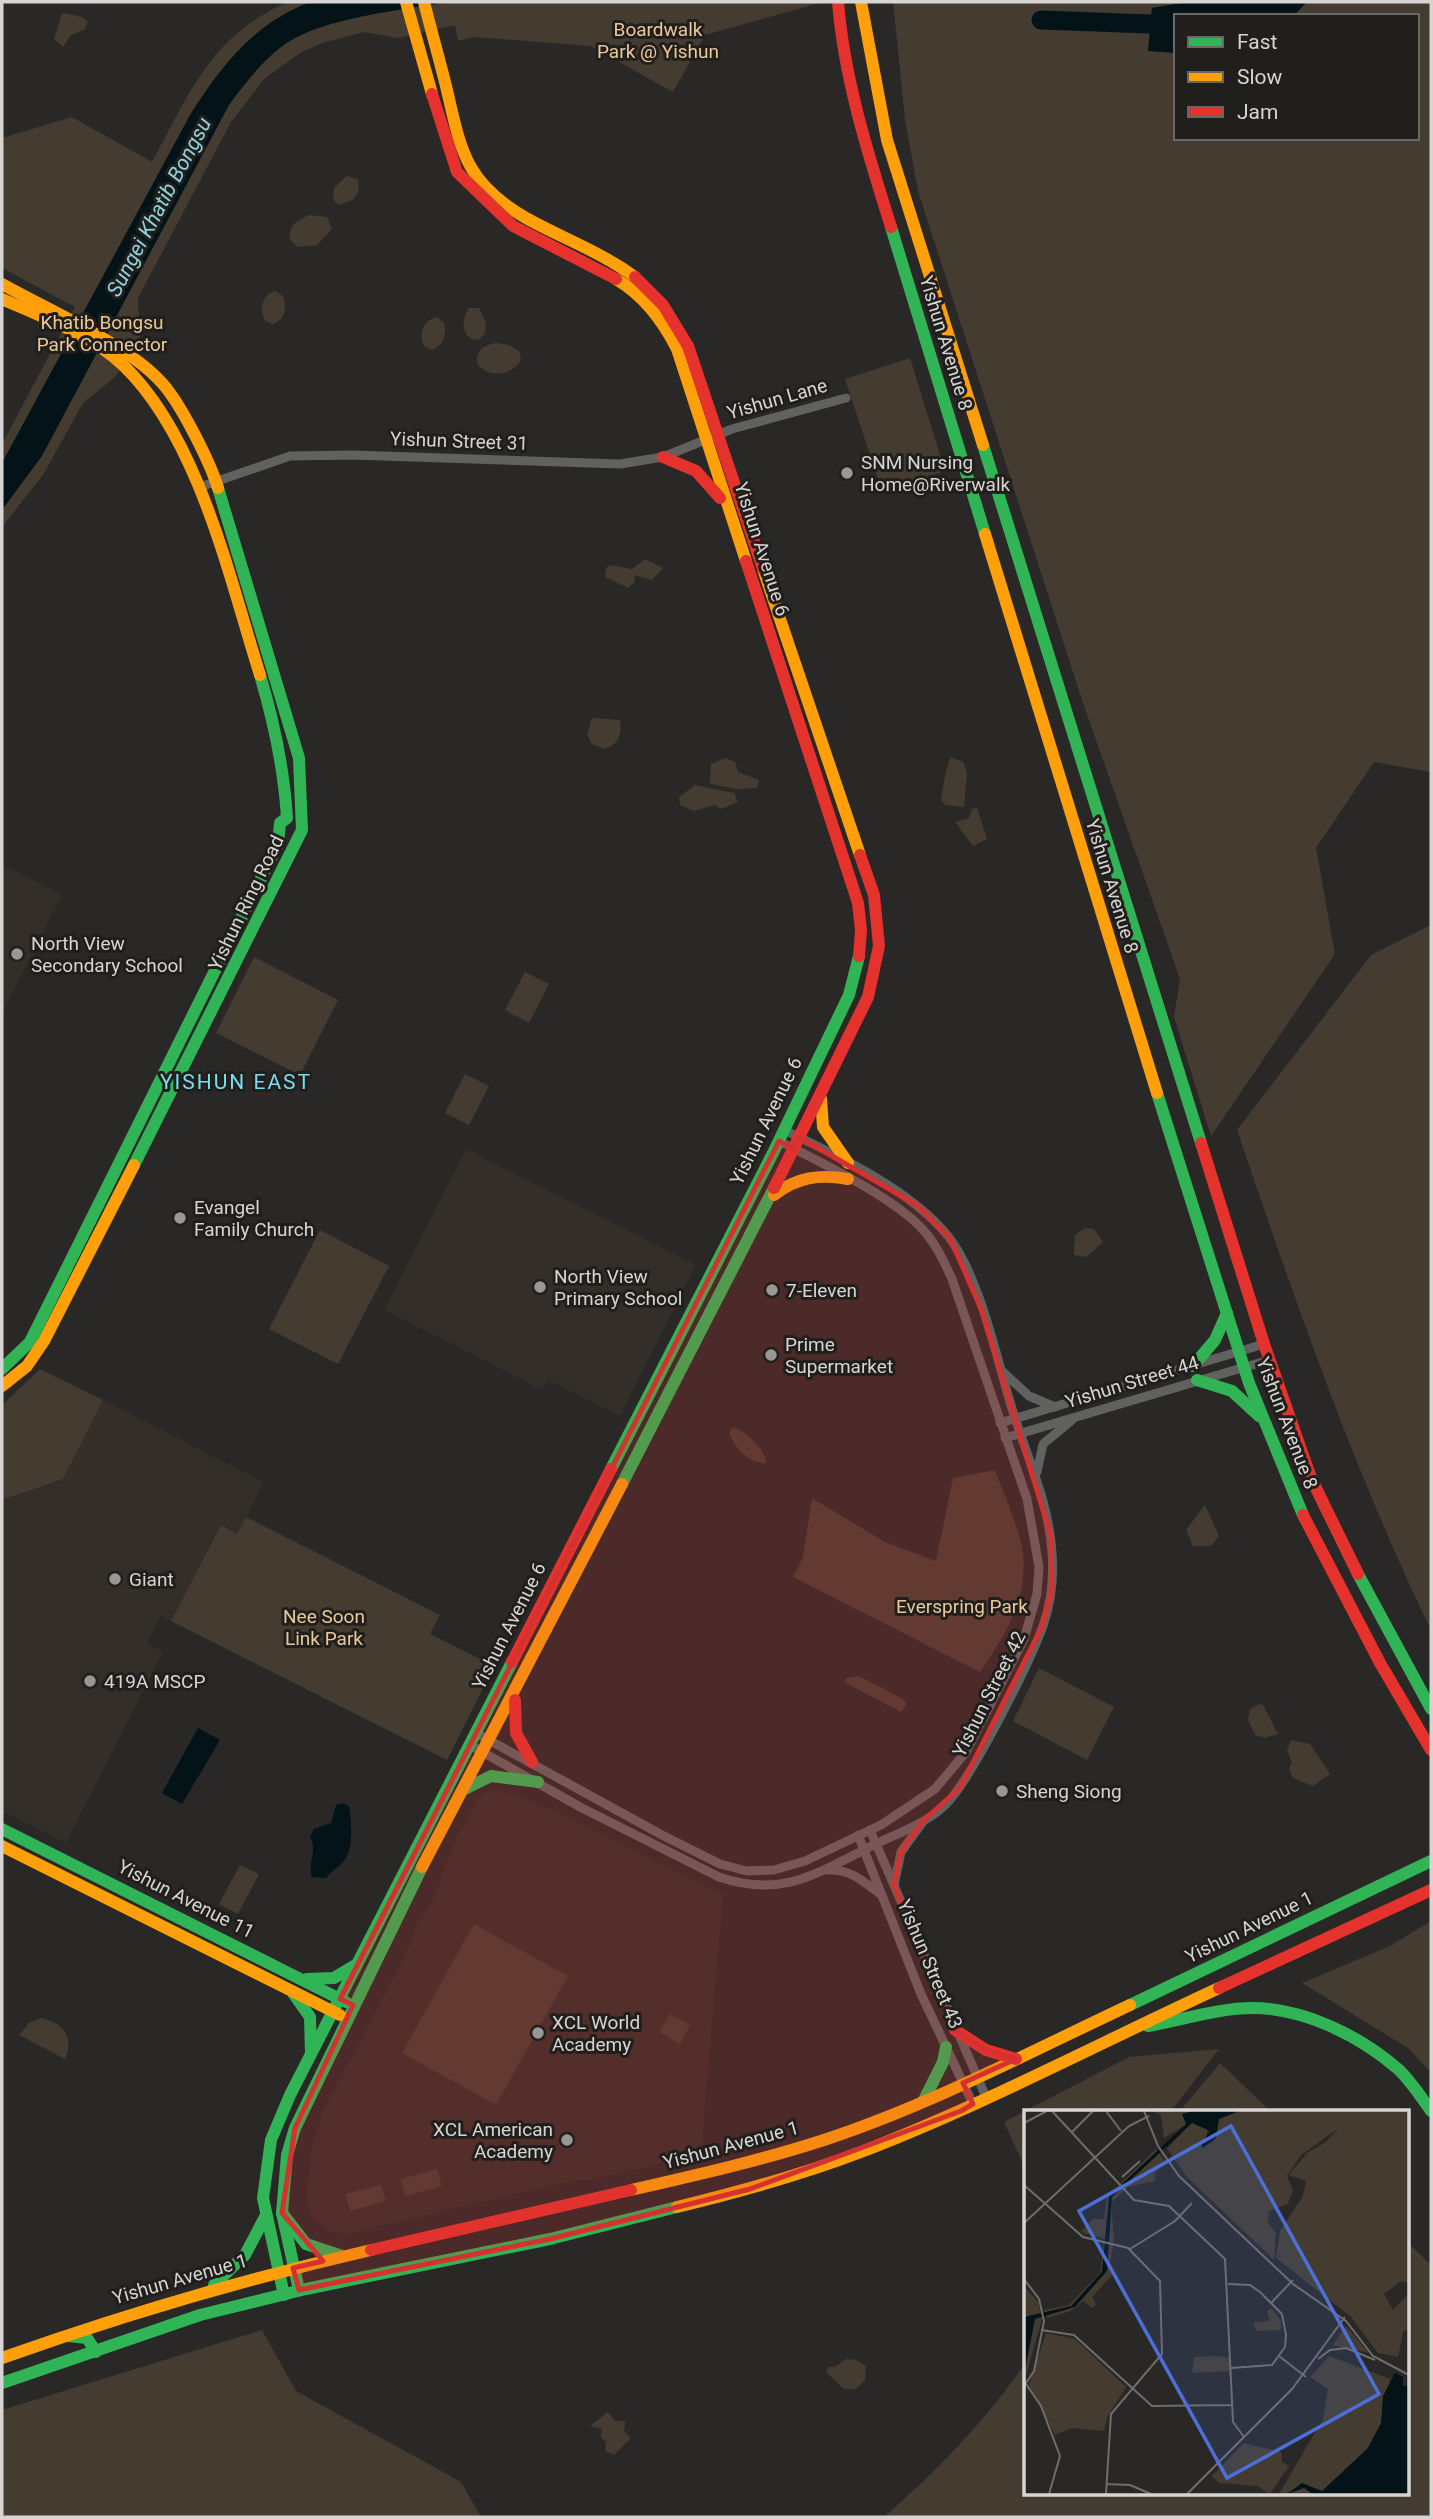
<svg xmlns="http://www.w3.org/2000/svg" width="1433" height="2519" font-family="Roboto,sans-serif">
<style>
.built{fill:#332e28}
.green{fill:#453c31}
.water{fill:#041318}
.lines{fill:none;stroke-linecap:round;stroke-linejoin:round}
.river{stroke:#041318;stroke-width:19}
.street{stroke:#616160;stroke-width:9}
.fast{stroke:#30b455;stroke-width:12}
.slow{stroke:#ff9f0a;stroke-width:12}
.jam{stroke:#e5322d;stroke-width:12}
.marked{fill:#d63131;fill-opacity:0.2;stroke:#d63131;stroke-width:5;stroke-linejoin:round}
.poi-dot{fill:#9a9897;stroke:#211f1c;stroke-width:2.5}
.labels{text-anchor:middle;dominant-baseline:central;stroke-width:6;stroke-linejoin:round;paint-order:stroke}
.park-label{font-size:19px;fill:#ebc89b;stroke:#211f1c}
.street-label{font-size:19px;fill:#d7d5d4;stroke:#211f1c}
.poi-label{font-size:19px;fill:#d7d5d4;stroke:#211f1c;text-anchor:start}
.water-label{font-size:21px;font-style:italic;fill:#8ed3e0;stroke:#211f1c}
.neighbourhood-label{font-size:21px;letter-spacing:2px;fill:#76def1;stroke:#211f1c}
.inset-road{fill:none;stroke:#6f6d6c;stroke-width:2}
.view{fill:#4c70d7;fill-opacity:0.15;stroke:#4c70d7;stroke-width:3.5}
.inset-edge{fill:none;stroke:#d7d5d4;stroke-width:3.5}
</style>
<rect width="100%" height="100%" fill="#292827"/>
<g class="built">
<path d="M2,864l60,31 -60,119z"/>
<path d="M466,1149l230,116 -76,151 -72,-36 -6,10 -158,-80z"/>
<path d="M103,1400l161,82 -26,52 -18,-8 -49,95 -10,-5 -14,27 16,9 -97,191 -64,-32v-311l61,-21z"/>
<path d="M491,1789l15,2 56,23 161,81 -22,259 -110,26 -21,1 -216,51 -11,2 -16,-4 -17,-15 -4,-21 6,-47 11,-36 82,-155 12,-32 16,-23 20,-56 25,-47z"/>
</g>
<g class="green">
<path d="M288,2l531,1 -114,32 -32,57 -82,-46 -117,-9 -16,4 -3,-16 -57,13 -34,-6 -42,11 -22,10 -36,26 -33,43 -93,176 2,45 -25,34 -32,26 -40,72 -41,52v-83l73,-137 -73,-39v-130l70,-21 80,45c38,-69 59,-127 136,-160z"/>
<path d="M893,2h295l-36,6 -4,42 28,3v85h241v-122h-124l14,-14h124v770l-57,-10 -58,86 19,106 -124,182 -37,-119 6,-38 -98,-279 -164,-509 -13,-72z"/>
<path d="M62,13l21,4 5,5 -4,8 -13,5 -8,12 -9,-8z"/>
<path d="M347,176l11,3 1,11 -6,10 -15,5 -5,-6 1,-11z"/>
<path d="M310,215l17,2 5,12 -15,16 -20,2 -7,-8c-2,-14 8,-20 20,-24z"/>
<path d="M275,291l8,5c4,11 2,24 -10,28l-7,-3c-8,-11 -4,-26 9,-30z"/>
<path d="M469,308h10l7,15 -1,11 -7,6 -7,-1c-10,-8 -9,-21 -2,-31z"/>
<path d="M437,317l7,6c3,12 -1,24 -14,27l-6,-4c-6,-12 -1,-26 13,-29z"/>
<path d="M496,343l13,2 10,6 2,9c-9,16 -33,19 -44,3 -1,-13 7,-18 19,-20z"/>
<path d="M910,358l35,113 -63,20 -37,-112z"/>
<path d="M645,559l18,9 -11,12 -18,-5 1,7 -7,6 -23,-11 1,-9 4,-3 22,4z"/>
<path d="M592,718l28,2c2,14 -1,25 -16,29l-12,-5 -5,-10z"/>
<path d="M951,757l12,5 4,11 -3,34 -19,-2 -4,-5c3,-16 4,-30 10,-43z"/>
<path d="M726,758l9,4 3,10 21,8 -2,8 -20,1 -27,-5 1,-20z"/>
<path d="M695,785l39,8 4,9 -17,7 -6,-4 -21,6 -14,-6 -1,-8z"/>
<path d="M977,808l10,31 -14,7 -18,-24 14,-4 3,-9z"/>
<path d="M1431,925v705c-78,-161 -136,-330 -194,-500l134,-175z"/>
<path d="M254,957l84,43 -38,75 -84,-42z"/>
<path d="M525,972l24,12 -20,39 -24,-13z"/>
<path d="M465,1074l24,12 -20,39 -24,-12z"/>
<path d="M1085,1228l9,1 9,13 -16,15 -13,-2 1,-20z"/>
<path d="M320,1230l69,36 -51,98 -69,-35z"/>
<path d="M40,1369l63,31 -40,79 -61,21v-95z"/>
<path d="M733,1427c13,5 34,23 33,36 -19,0 -30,-14 -37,-30z"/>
<path d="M995,1470c9,25 22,52 27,77 8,48 -16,88 -42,125l-187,-95 10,-20 9,-59 73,44 51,19 17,-83z"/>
<path d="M1205,1505l14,31 -8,10h-18l-7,-16z"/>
<path d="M246,1517l194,98 -10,19 64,32 -47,94 -276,-139 50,-96 16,9z"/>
<path d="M1039,1668l75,39 -27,53 -74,-39z"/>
<path d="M859,1676l44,23 4,5 -6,8 -57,-30 2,-4z"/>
<path d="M1262,1703l16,31 -13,4 -10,-3 -7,-15 2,-11z"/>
<path d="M1291,1740l19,4 20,30 -17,12 -20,-8 -4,-9 3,-7 -5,-11z"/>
<path d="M240,1865l19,9 -21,40 -19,-10z"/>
<path d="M1431,1921v152l-23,-25 -106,-65 88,-37z"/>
<path d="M474,1924l94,52 -72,129 -94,-52z"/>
<path d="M670,2014l20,11 -10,19 -21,-12z"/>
<path d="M41,2018c23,5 33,19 24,41l-46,-24 10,-12z"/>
<path d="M1219,2049l-48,62h-146l104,-54z"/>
<path d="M1220,2063l50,48h-90z"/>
<path d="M1025,2111v57l-21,-46z"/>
<path d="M437,2169l5,17 -37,10 -4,-17z"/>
<path d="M381,2185l5,16 -36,10 -5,-17z"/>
<path d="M1407,2242l24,23v252h-547c53,-46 101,-96 141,-153v129h382z"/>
<path d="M262,2330l34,61 165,91 20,35h-479v-107z"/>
<path d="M846,2359l10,1 10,6 -1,14 -9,9h-12l-18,-17 3,-5h6z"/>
<path d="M608,2412l7,9h10l-1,10 7,7 -17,17 -9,-4 1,-9 -5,-5 1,-8 -12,-3z"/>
</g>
<g class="water">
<path d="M311,2h138c-44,7 -113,15 -152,35 -29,15 -49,43 -68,68l-187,351 -40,54v-47l188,-348c31,-49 65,-93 121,-113z"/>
<path d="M1188,2h119l-14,14h-117v37l-28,-2 4,-43z"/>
<path d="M198,1728l22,12 -38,64 -20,-11z"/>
<path d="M342,1803l7,3c2,14 5,39 -3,52 -5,8 -14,12 -20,20l-14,-1c-5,-15 6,-25 -2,-40l4,-8 17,-6 5,-18z"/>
</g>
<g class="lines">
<path class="river" d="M1041,20l135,5"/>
<g class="street">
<path d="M200,487l90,-31 63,-1 267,9 43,-7 69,-28 114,-31"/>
<path d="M1001,1370l28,26 26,11"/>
<path d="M1000,1423l264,-79"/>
<path d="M1005,1438l264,-78"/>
<path d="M1037,1472l6,-28 29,-24"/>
<path d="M476,1733l186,102 58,29 27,7 27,-1 31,-9 76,-36 54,-36 31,-37 58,-113 13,-45 2,-27 -12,-68 -75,-220c-8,-17 -15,-33 -27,-47 -29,-34 -105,-70 -146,-91"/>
<path d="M470,1745l112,63 137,69c59,20 92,0 145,-27 25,-14 57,-23 79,-43 26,-22 87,-145 100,-181 8,-23 11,-48 9,-73 -3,-55 -30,-106 -44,-158 -13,-45 -31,-123 -60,-159 -37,-46 -111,-81 -164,-106"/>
<path d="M870,1830l116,267"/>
<path d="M858,1835l63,159 52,110"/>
<path d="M828,1870c22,-1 35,11 52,24"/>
<path d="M894,1885l7,-33 21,-29"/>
</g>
<g class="fast">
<path d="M891,227l94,307"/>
<path d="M983,445l218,698"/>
<path d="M1157,1093l92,290 54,132"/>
<path d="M134,1165l168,-335 -3,-72 -81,-270"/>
<path d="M1193,1366l22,-26 12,-27"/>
<path d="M2,1369l28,-27 248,-498 2,-21 7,-5c-3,-49 -13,-96 -27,-143"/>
<path d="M1197,1380l35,11 27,25"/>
<path d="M611,1469l162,-316 76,-158 10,-39"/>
<path d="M622,1484l152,-296"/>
<path d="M1358,1574l73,135"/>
<path d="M465,1789l26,-13 47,6"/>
<path d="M2,1829l344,173"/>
<path d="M307,1979l27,-1 20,-12"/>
<path d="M293,1993l17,24 1,37"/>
<path d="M1130,2005l301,-144"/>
<path d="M1148,2026c35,-6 70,-18 105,-18 51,0 107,28 145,61 13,12 23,28 33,42"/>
<path d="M924,2100l19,-38 3,-15"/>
<path d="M282,2213l24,31 36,12"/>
<path d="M214,2285l31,-30 20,-38"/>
<path d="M299,2290l-17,-77 5,-58 8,-27 127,-261"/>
<path d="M284,2295l-21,-97 8,-58 19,-45 222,-433"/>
<path d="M69,2336l18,2 9,14"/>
<path d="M2,2383l198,-68 106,-26 244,-50 127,-32"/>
</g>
<g class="slow">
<path d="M406,2l26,92"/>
<path d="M424,2c7,28 15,56 22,84 15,64 18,96 80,132 36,20 75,34 109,59"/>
<path d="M861,2l26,138 96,305"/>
<path d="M616,279c27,16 47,42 61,70l69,212"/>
<path d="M2,284c48,27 125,60 160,99 19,21 48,79 56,105"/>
<path d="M2,299c40,18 89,36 121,66 76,73 106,212 137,310"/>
<path d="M985,534l172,559"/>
<path d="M763,569l97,286"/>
<path d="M821,1099l2,28 25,36"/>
<path d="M774,1195c23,-18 45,-21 74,-16"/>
<path d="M2,1386l25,-20 17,-25 90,-176"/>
<path d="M2,1846l338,169"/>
<path d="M422,1867l200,-383"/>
<path d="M631,2190c66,-15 132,-30 196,-51 105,-35 203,-87 303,-134"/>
<path d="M677,2207c62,-15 124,-32 184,-55 122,-47 239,-109 358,-164"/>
<path d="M2,2358c121,-43 243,-79 369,-108"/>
</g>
<g class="jam">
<path d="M838,2c6,76 30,152 53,225"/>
<path d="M432,94l25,78 56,54 103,53"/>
<path d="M635,277l28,28 25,41 75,223"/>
<path d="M663,457l33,14 24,27"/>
<path d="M746,561l112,342 3,27 -2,26"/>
<path d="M1201,1143l63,201 47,134 47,96"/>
<path d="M774,1188l94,-191 11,-51 -5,-51 -14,-40"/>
<path d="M1303,1515l77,148 51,87"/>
<path d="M512,1662l99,-193"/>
<path d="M515,1700l1,33 16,29"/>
<path d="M1219,1988l212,-98"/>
<path d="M955,2030l31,20 30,9"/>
<path d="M371,2250l260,-60"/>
</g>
</g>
<path class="marked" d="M799,1137l118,68 33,33 32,73 69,225 1,54 -10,37 -82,161 -37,33 -22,31 -7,33 61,145 31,20 30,9 -53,24 10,21 -12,7 -211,78 -200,50 -251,51 -6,-22 30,-7 -41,-48 13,-85 58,-123 -13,-6 439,-858 14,8z"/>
<g class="poi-dot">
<circle cx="847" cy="473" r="7"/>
<circle cx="17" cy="954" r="7"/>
<circle cx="180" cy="1218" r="7"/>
<circle cx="540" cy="1287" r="7"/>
<circle cx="772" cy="1290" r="7"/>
<circle cx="771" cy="1355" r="7"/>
<circle cx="115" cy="1579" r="7"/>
<circle cx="90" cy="1681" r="7"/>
<circle cx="1002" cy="1791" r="7"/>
<circle cx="538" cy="2033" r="7"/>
<circle cx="567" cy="2140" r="7"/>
</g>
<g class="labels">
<g class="park-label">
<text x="658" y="29">Boardwalk<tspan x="658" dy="22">Park @ Yishun</tspan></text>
<text x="102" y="322">Khatib Bongsu<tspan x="102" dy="22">Park Connector</tspan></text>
<text x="962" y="1606">Everspring Park</text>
<text x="324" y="1616">Nee Soon<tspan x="324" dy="22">Link Park</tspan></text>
</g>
<g class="street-label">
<text transform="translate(946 343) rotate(73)">Yishun Avenue 8</text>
<text transform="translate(777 399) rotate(-16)">Yishun Lane</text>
<text transform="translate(459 441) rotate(2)">Yishun Street 31</text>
<text transform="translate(762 549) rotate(72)">Yishun Avenue 6</text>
<text transform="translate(1112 886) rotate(73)">Yishun Avenue 8</text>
<text transform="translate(246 903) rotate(-64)">Yishun Ring Road</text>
<text transform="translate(766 1121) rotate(-64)">Yishun Avenue 6</text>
<text transform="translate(1132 1382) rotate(-17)">Yishun Street 44</text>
<text transform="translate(1287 1423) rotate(69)">Yishun Avenue 8</text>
<text transform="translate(509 1626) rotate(-63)">Yishun Avenue 6</text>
<text transform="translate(989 1694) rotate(-63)">Yishun Street 42</text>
<text transform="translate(186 1899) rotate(27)">Yishun Avenue 11</text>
<text transform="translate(1249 1927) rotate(-26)">Yishun Avenue 1</text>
<text transform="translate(930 1964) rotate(67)">Yishun Street 43</text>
<text transform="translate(731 2145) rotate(-15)">Yishun Avenue 1</text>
<text transform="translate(180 2279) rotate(-16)">Yishun Avenue 1</text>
</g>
<g class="poi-label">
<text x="861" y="462">SNM Nursing<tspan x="861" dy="22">Home@Riverwalk</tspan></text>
<text x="31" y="943">North View<tspan x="31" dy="22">Secondary School</tspan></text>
<text x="194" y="1207">Evangel<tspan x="194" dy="22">Family Church</tspan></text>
<text x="554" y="1276">North View<tspan x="554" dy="22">Primary School</tspan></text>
<text x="786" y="1290">7-Eleven</text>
<text x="785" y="1344">Prime<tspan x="785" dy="22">Supermarket</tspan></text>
<text x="129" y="1579">Giant</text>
<text x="104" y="1681">419A MSCP</text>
<text x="1016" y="1791">Sheng Siong</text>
<text x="552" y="2022">XCL World<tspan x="552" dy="22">Academy</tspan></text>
<text x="553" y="2129" text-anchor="end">XCL American<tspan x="553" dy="22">Academy</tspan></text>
</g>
<g class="water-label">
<text transform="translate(159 207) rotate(-62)">Sungei Khatib Bongsu</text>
</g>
<g class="neighbourhood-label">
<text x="236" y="1082">YISHUN EAST</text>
</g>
</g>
<g transform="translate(1024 2110)">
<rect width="385" height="385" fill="#292827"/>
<path d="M128,1h42l-8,2 1,11 -23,14 -3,-23zM215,1h170v172l-8,-2 -17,13 9,16 16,-17v36l-6,3 -5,25 -20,-4 -27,-36 -75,-59 4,-27 23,-35 3,-15 -17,-6 18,-22 19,-11 13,-14 -38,27 -14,21 6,15 -5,13 -19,7 -1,12 8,10 -2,27 -87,-83 -20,-28 25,-27 16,5 -2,13 7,3 6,-24zM132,39l10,14 -11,10v8l-27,6 -17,16 3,36 -5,30 6,3 -23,25 4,7 -4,4 -9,-7 -12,10 -24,7 -3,-8 25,-5 31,-32 5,-34 -25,-7 13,-13h11l3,-22zM0,176l14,16 4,17 -18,63zM247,198l10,12v10l-25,1 -3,-9 17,-1 -3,-10zM322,216l23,27 -36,-8zM22,223l29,6 51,48 -19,30 -3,14 -32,-3 -17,7 -26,-50zM196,246l9,2 1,13 -38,2 2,-16zM305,246l61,23 -9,44 -13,25 -42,40 -10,6h-37l44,-75 5,-30 -18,-12zM220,333l37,9 1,10 7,4 -19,28 -13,-8 -38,-3 -7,-7z" fill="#453c31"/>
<path d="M170,1h45l-20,8 -3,19 -13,10 -2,-4 9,-13 -18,-8 -80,74 -5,74 -32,36 -40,12 -11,56v-58l47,-11 31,-34 7,-76 77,-72 -4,-10zM371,263l8,4v9h6v108h-97l-8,-6 -17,6 15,-11 20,8 46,-43 13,-25 2,-27z" fill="#041318"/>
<path class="inset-road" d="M28,1l82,89 35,6 56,53 8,163 11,15M82,1l15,20M120,1l14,35 21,30 114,108 53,37 27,35 36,19M0,13l23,-12M48,22l21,-21M98,67l18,-16M0,75l59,52 45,11 32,33 2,73 -51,60 -5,80M0,113l105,-97 20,-10M106,139l45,-28 17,-18M0,169l15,20 5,22 -10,50 -10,15M204,174l22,1 10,7 22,22 4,21 -1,12 -13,18 -41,3M247,193l22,-23M17,220l33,5 78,71 80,-1M255,246l27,21M294,249l12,-9 16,-2 29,12M2,274l15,22 19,50 -11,38M82,374l24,1 21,9M163,384l105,-105 53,-72"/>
<path class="view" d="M207,16l148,268 -152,84 -148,-267z"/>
<rect width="385" height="385" class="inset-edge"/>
</g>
<rect width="1433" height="2519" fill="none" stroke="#d7d5d4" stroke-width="7"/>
<rect x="1174" y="14" width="245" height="126" fill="#211f1c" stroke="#6a6866" stroke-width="2"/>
<rect x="1188" y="37" width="35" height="10" fill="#30b455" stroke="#6a6866" stroke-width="2"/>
<text x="1237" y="49" font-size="21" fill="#d7d5d4">Fast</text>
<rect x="1188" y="72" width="35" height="10" fill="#ff9f0a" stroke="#6a6866" stroke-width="2"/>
<text x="1237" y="84" font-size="21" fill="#d7d5d4">Slow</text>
<rect x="1188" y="107" width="35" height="10" fill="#e5322d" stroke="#6a6866" stroke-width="2"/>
<text x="1237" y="119" font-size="21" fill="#d7d5d4">Jam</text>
</svg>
